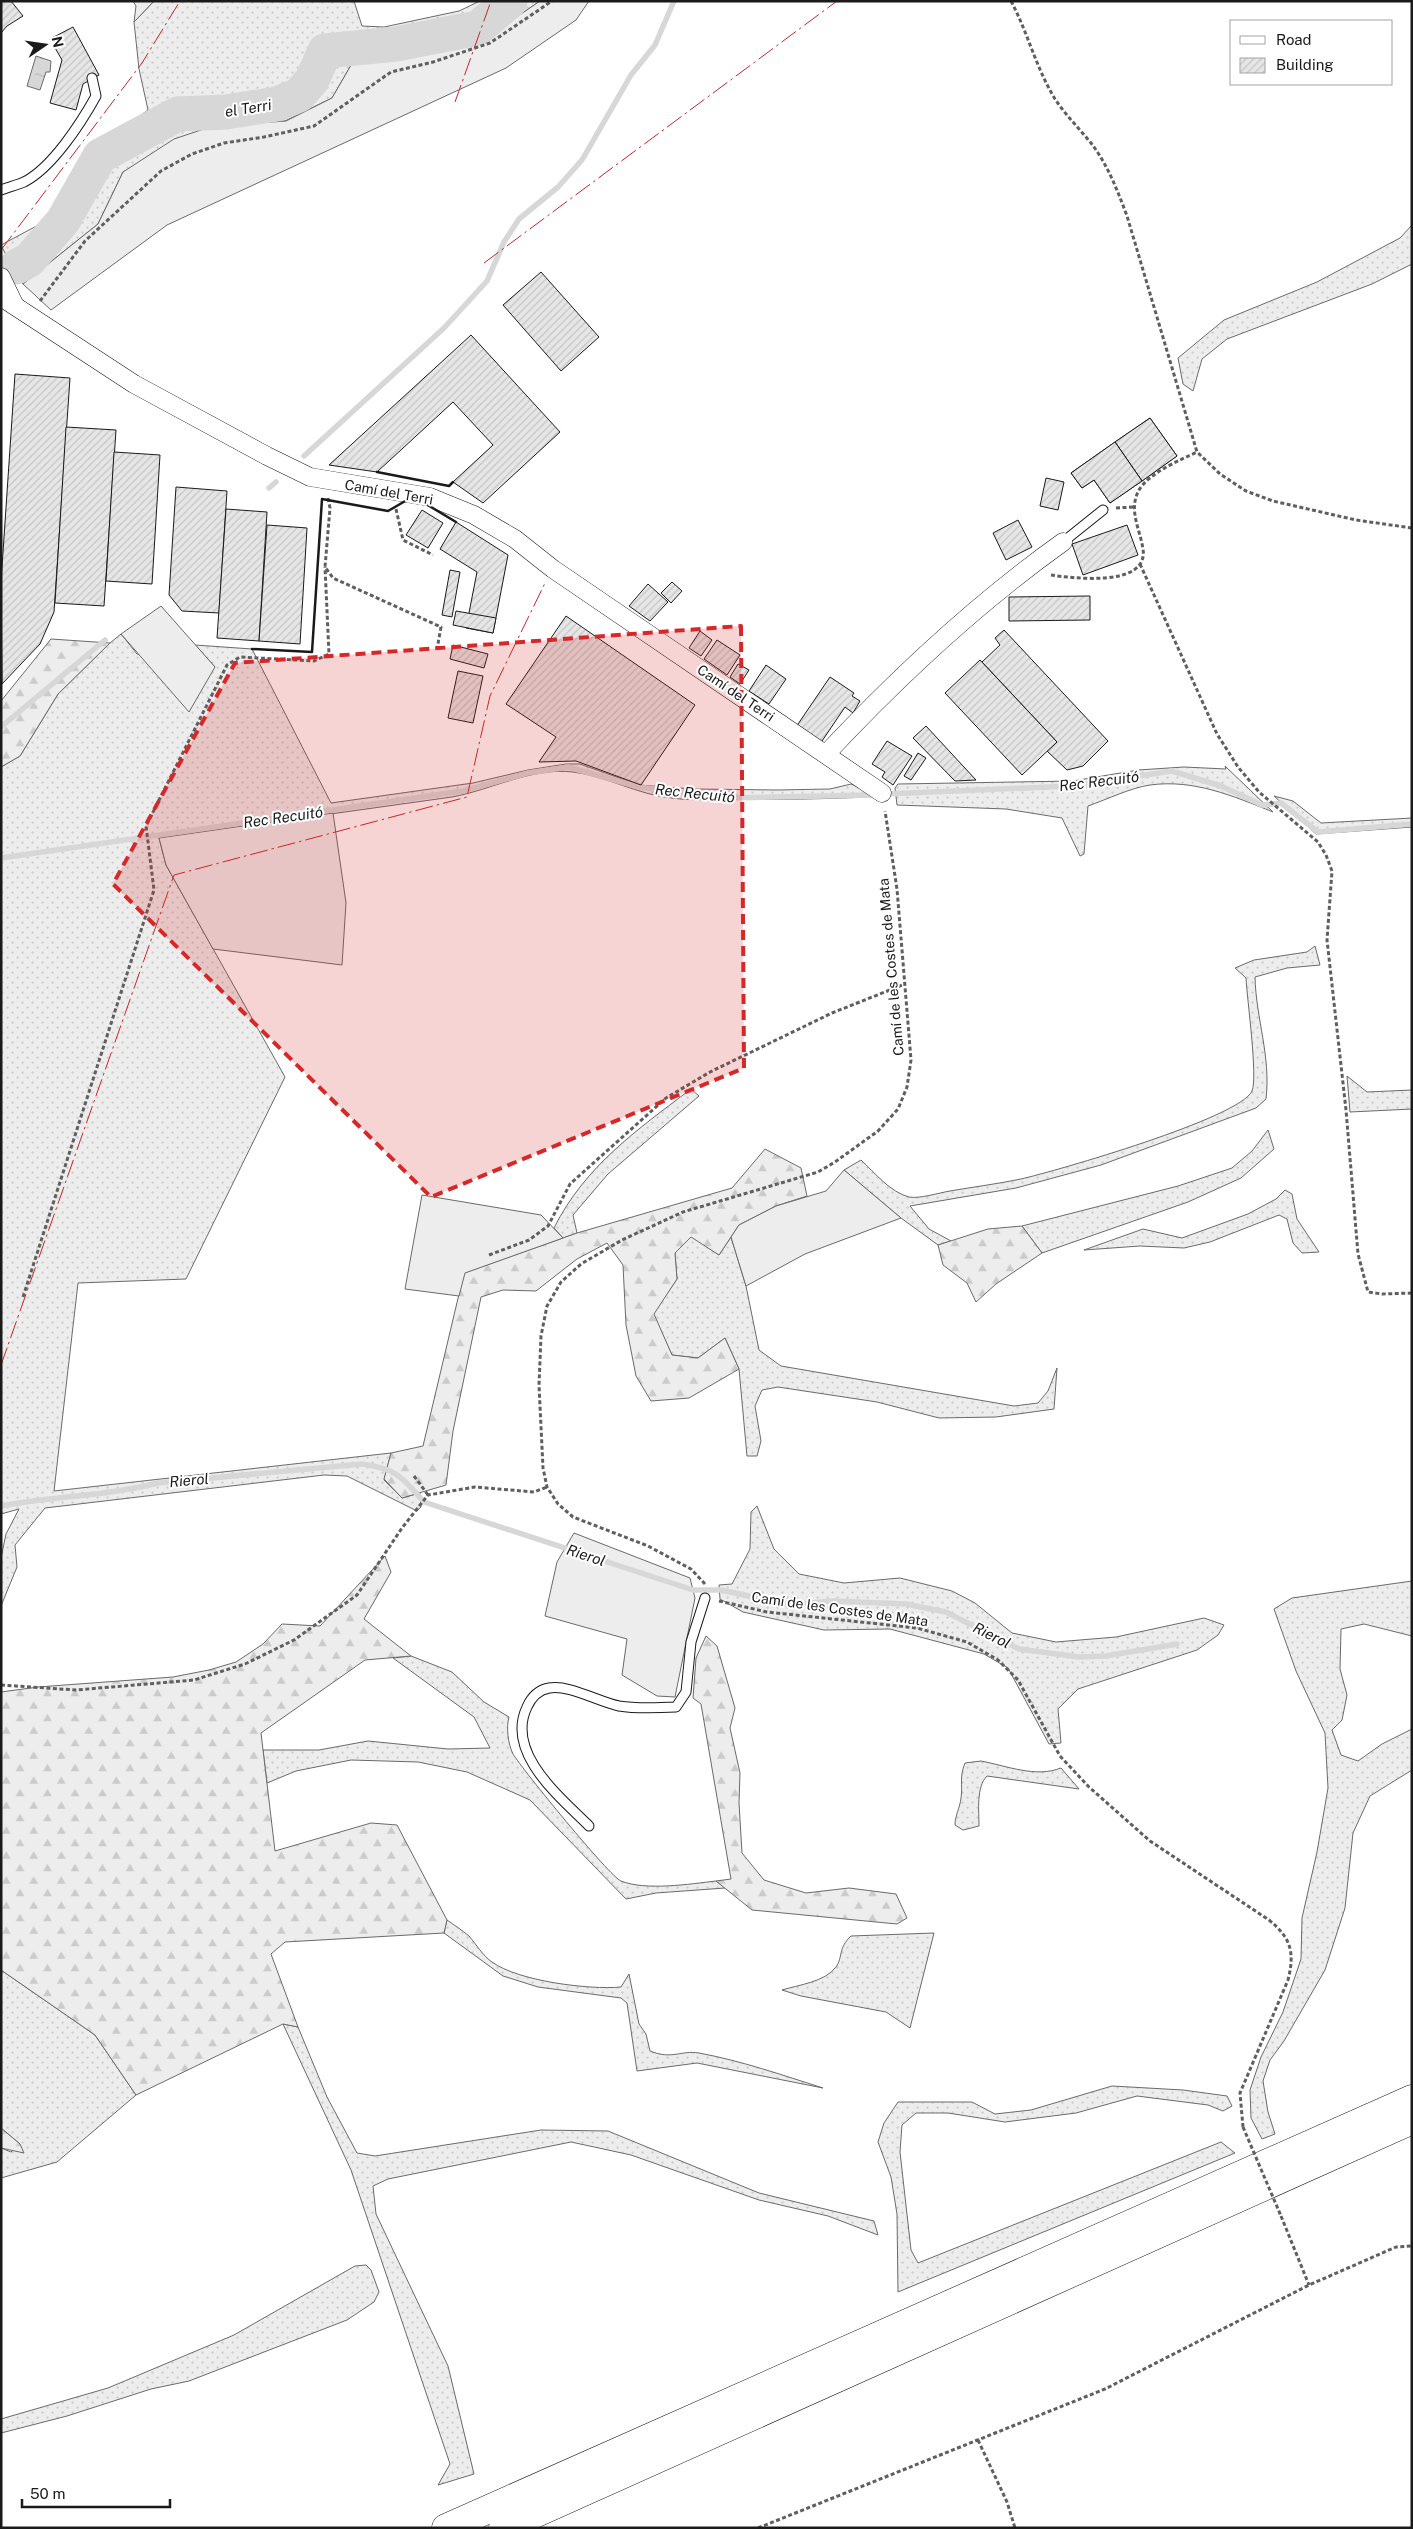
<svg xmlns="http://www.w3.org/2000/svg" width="1413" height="2529" font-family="'Public Sans',sans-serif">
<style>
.grass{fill:url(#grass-dots);stroke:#6a6a6a}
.forest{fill:url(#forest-firs);stroke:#6a6a6a}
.built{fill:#ededed;stroke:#6a6a6a}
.water{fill:url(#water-ripples);stroke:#6a6a6a}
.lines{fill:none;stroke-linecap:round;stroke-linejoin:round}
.stream{stroke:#d7d7d7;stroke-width:5.5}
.river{stroke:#d7d7d7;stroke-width:35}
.building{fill:url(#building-hatch);stroke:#1a1a1a}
.lane-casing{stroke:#1a1a1a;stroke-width:11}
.street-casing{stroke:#1a1a1a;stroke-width:19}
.highway-casing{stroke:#1a1a1a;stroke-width:29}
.path{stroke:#5f5f5f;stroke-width:3;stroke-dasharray:4 2.5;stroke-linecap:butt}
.lane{stroke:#fff;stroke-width:9}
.street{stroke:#fff;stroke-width:18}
.highway{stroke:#fff;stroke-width:28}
.path-bridge{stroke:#5f5f5f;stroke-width:3;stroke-dasharray:4 2.5;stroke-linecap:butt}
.wall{stroke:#1a1a1a;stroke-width:2.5}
.power{stroke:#c62828;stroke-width:1;stroke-dasharray:18 4 2.5 4;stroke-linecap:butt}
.marked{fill:#d62828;fill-opacity:0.2;stroke:#d62828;stroke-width:4;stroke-dasharray:10 6;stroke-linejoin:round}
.labels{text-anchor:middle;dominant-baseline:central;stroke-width:4;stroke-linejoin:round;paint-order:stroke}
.street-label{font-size:14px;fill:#1a1a1a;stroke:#fff}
.water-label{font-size:15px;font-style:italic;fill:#1a1a1a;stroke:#fff}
</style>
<defs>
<pattern id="grass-dots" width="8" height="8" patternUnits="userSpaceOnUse" patternTransform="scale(1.25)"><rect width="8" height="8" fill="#ededed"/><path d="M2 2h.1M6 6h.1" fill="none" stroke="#cbcbcb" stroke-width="1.8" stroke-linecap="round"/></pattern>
<pattern id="forest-firs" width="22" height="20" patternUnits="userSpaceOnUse" patternTransform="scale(1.25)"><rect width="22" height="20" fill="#ededed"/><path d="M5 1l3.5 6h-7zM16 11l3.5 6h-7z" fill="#cbcbcb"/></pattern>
<pattern id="water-ripples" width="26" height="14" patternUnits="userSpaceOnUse" patternTransform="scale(1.25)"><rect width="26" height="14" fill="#d7d7d7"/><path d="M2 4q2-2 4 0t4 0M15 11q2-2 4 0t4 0" fill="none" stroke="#b8b8b8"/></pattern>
<pattern id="building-hatch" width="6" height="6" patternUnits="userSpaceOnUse" patternTransform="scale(1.25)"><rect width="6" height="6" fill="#e6e6e6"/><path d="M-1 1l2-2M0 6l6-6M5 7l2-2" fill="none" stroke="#c5c5c5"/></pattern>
</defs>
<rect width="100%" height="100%" fill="#fff"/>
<g class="grass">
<path d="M154,1h200l8,25 22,1 75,-16 21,-10h60l-51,35 -90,20 -45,4 -22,38 -47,23 -72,5 -90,46 -25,52 -75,60 -7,-9 -15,-30 41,-22 37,-53 23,-27 46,-33 -9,-41 -5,-47z"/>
<path d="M1412,225v39l-40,20 -145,55 -25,20 -9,32 -10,-7 -5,-26 46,-38 93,-38 83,-44z"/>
<path d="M121,634l16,20 78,13 -20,-22 57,4 79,154 142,-20 55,-13 38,-6h14l59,21 54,4 84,1 53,-1 21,-5 13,6 5,7c-46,2 -91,3 -137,2 -19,0 -40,2 -60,-1 -34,-3 -65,-22 -99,-26 -41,-5 -82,18 -121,25l-293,41 7,27 119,212 -99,202 -108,4 -24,208 337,-38 -7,27 18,18 18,-5 1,14 -4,4 -70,-35 -23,-1 -279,33 -30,37 2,22 -16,39v-48l5,-24 13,-25 -18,5v-747l19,-11 38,-62 52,-51z"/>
<path d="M1225,766l48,46c-40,-16 -79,-33 -123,-27 -20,3 -42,14 -62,21l-4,48 -4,2 -18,-38 -56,-9 -109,-4 -2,-17 3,-4 175,-3 65,-11 46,-3 42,2z"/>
<path d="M1274,796l19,5 28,22 91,-5v9l-96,7z"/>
<path d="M1315,946l5,19 -33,3 -32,9c1,42 16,79 11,122l-10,9 -155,57 -85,23 -106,18 19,23 22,12 -13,4 -37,-27 -57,-48 17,-10c14,13 29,32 48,37 11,2 29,-4 41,-6 23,-4 47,-7 71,-12 35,-8 219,-61 231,-88 6,-14 -5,-92 -6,-113l-11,-10 19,-8 53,-8z"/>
<path d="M1347,1076l20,16 45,-2v19l-62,3z"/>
<path d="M691,1089l8,7 -91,78 -35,41 4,18 -14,5 -9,-10c31,-62 83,-98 137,-139z"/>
<path d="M1268,1130l6,19 -33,29 -53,24 -146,51 -20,-27 156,-40 54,-18 20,-17z"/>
<path d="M1285,1190l7,4 5,25 22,33 -17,1 -9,-10 -6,-24 -8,-4 -69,27 -26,6 -44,-2 -56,4 59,-21 39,9 66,-24 28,-15z"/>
<path d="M691,1236l28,19 12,-18 15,49 13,64 22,16 233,40 24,-3 10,-12 9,-23 -3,41 -58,8 -57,1 -62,-16 -99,-15 -16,3 -7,16 6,35 -4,15h-10l-8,-87 -14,-31 -27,20 -26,-3 -19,-41 24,-35 -2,-26z"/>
<path d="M757,1506l17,43 25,25 45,9 56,-5 52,13 23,12 37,30 44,9 60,-5 88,-19 20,7 -6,10 -21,15 -119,39 -20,20 3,34 -12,1 -41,-76 -24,-14 -94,-25 -66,1 -81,-18 -23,-13 -1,-14 13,-1 18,-35 1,-37z"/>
<path d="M1412,1581v55l-48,-12 -23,5 -1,40 7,26 -5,25 -10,10 9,25 17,6 24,-17 30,-15v41l-42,26 -17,37 -8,75 -20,62 -41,71 -14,19 -7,21 5,31 7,22 -13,5 -11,-21 -1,-28 11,-33 22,-45 18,-53 1,-41 15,-66 11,-64 -3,-55 -29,-62 -22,-62 18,-11z"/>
<path d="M411,1656l41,16 32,30 25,15c-3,10 -1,27 4,37 9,15 97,123 108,127 25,10 69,3 95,0l9,7 -69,5 -30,6 -96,-99 -63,-28 -49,-10 -67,-2 -55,11 -29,12 -4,-33h56l49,-9 80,8 42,-1 -16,-31 -81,-59z"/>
<path d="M981,1761c26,5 55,17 80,7l18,21 -92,-13c-11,11 -8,35 -8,50l-16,4 -8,-5c0,-10 5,-17 6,-27 2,-14 -2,-20 4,-35z"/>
<path d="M447,1920c7,5 15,10 22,16 7,8 14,20 23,26 26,19 97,28 129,25l8,-13 10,50 7,10 4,17c22,9 31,-1 49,2 43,8 83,22 124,35l-126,-25 -60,8 -10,-68 -6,-5 -83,-11 -35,-11 -59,-43z"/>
<path d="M934,1933l-24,95 -24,-16 -85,-16 -19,-6c16,-5 43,-8 54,-23 7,-10 2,-19 15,-31z"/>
<path d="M1,1970l94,65 41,60 -79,67 -56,16v-30l10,4 9,-8 -19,-16z"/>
<path d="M283,2024l15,3 29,70 30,56 18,3 166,-26 67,1 151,62 115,28 4,14 -50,-19 -69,-16 -128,-45 -60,-13 -183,37 -15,7 3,28 72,152 26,108 -36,11 12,-21 -99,-294z"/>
<path d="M1112,2086l71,4 44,6 5,10 -9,5 -15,-6 -71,-9 -61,17 -71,9 -57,-9h-32l-14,12 -2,27 11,98 7,13 303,-121 14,11 -337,139 -1,-78 -6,-37 -13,-35 6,-19 14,-21h74l23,12 36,-4z"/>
<path d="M366,2265l5,5 8,22 -5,10 -27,18 -158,61 -38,8 -84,27 -66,17v-14l107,-31 126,-53 121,-69z"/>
</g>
<g class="forest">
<path d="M51,639l59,4 -52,51 -38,62 -19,11v-66z"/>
<path d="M765,1149l36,19 6,28 -31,10 -37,19 -20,30 -28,-18 -16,16 2,26 -23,35 18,41 26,3 27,-20 14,31 -50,29 -38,3 -15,-25 -10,-51 -3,-60 -16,-22 -30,16 -41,32 -33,-1 -22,7 -28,134 -7,54 -44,13 -18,-19 7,-26 32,-7 41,-173 113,-40 155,-45z"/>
<path d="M1022,1226l20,27 -46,31 -20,18 -9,-19 -24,-18 -5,-20 50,-16z"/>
<path d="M385,1556l6,16 -27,47 47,37 -46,4 -104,73 14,118 96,-28 26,2 50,95 -3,13 -159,9 -14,12 27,73 -15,-3 -147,71 -41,-60 -94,-65v-278l37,-5 135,-10 36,-7 27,-8 27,-18 19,-20 38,2z"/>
<path d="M706,1636l11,10 18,62 -5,20 10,45 -1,30 3,50 22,27 42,13 43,-5 47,6 11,24 -10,6 -145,-14 -36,-29 15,-2 -30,-175 -8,-6 3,-40z"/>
<path d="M1,2128l19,16 4,9 -23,-5z"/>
</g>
<g class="built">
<path d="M133,1h21l-20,21 2,-16z"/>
<path d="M540,1h49l-13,19 -70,48 -339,157 -116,85 -28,-26 75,-60 25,-52 51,-33 39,-13 73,-5 46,-23 22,-38 46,-4 89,-20z"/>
<path d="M161,606l54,61 -26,45 -68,-78z"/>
<path d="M333,813l13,90 -4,62 -129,-16 -47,-84 -7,-27z"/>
<path d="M844,1170l57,48 -96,36 -59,32 -15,-49 8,-12 37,-19 50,-15z"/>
<path d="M422,1195l119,20 22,23 -98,35 -6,23 -54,-7z"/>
<path d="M574,1533l116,45 5,20 -20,99 -18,-1 -35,-21 5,-36 -82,-23 12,-54z"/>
</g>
<path class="water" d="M36,56l15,5 -1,11h-4l-6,18 -13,-4z"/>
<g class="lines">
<g class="stream">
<path d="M304,456l140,-128 43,-47 17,-39 15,-23 39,-32 24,-27 49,-85 24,-30 19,-44"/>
<path d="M269,488l7,-6"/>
<path d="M1,727l104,-87"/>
<path d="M885,794l187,-8 100,-15 49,15 41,19 19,-2 37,29 94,-8"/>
<path d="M1,858l462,-67 65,-18 40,-6 71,20 87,11 150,-3"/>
<path d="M1,1506c52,-10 106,-10 157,-23l204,-19c35,5 39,12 62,38l269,88h28l69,15 42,-4 74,3 40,8 73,37 60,8 27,-1 71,-12"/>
</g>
<path class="river" d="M16,267l13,-7 34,-39 37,-65 78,-42 48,-2 51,-8 22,-9 13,-15 13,-29 71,-7 82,-16 32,-27"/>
</g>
<g class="building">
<path d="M1,1h10l12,15 -16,10 -6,7z"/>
<path d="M73,27l26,48 -16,9 -7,26 -26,-7 12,-43 -12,-21z"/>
<path d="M541,272l58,65 -38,34 -58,-66z"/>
<path d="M471,335l89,97 -77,71 -30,-21 40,-37 -40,-43 -76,70 -48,-7z"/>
<path d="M15,374l55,4 -16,234 -14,32 -38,40 -1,-102z"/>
<path d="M1150,418l27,38 -35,25 -27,-39z"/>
<path d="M1150,418l27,38 -35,25 -27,-39z"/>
<path d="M66,427l50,3 -12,176 -49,-3z"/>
<path d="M1115,442l27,39 -32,22 -16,-23 -12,8 -11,-15z"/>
<path d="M1115,442l27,39 -32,22 -16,-23 -12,8 -11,-15z"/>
<path d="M114,452l46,3 -8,129 -46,-3z"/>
<path d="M1046,478l18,4 -6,28 -18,-4z"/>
<path d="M176,487l51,4 -8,122 -37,-2 -13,-16z"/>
<path d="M226,509l41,3 -8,129 -42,-3z"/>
<path d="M422,510l21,13 -15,25 -22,-13z"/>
<path d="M1018,520l14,27 -26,13 -13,-27z"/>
<path d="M456,522l52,33 -15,78 -27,-5 11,-56 -37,-23z"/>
<path d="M267,525l40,3 -7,116 -41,-3z"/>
<path d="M1127,525l11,30 -55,20 -11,-31z"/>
<path d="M450,570l10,2 -8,45 -10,-2z"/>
<path d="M672,582l10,9 -11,12 -10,-10z"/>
<path d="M648,584l20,18 -18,19 -21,-15z"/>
<path d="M1090,596v24l-81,1v-24z"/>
<path d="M456,611l40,7 -3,15 -40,-8z"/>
<path d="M566,616l129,89 -54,80 -65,-24 -37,1 17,-25 -50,-33z"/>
<path d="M1004,630l104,111 -25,25 -16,4 -20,-19 10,-9 -75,-80 18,-17 -5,-7z"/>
<path d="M700,631l12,9 -11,16 -12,-8z"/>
<path d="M717,640l23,15 -13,20 -23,-16z"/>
<path d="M453,645l35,9 -4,14 -34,-9z"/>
<path d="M980,660l77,82 -35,33 -77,-82z"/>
<path d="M738,664l11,6 -9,14 -10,-7z"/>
<path d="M766,665l20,14 -17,25 -20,-13z"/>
<path d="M458,671l25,5 -10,47 -25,-5z"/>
<path d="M830,677l24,16 -2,3 8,5 -7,12 -8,-6 -25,37 -24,-17z"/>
<path d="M926,726l50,54 -21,1 -42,-43z"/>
<path d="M887,741l25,15 -19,29 -11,-8 3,-5 -13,-8z"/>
<path d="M918,753l8,5 -15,22 -7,-4z"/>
</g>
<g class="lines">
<defs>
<g id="lane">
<path d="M1,190c8,-3 16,-5 23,-8 28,-14 57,-59 72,-86l-4,-18"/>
<path d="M1063,542l40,-32"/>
<path d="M589,1826c-29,-29 -84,-73 -62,-119 4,-9 11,-17 22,-19 19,-4 50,14 70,18 18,3 38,2 57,1l10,-15 5,-50 14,-44"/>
</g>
<g id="street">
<path d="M1,277l14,29"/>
<path d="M1,297l133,87 133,72 43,21 120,20 44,18 41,24 38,30 329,224"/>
<path d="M826,754c73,-78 150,-150 237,-212"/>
</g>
<g id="highway">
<path d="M446,2528l966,-429"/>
<path d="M503,2528l909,-408"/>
</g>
</defs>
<use href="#lane" class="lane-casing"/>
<use href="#street" class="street-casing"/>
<use href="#highway" class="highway-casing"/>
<g class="path">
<path d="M1011,1c17,32 25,67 44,98 11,17 27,32 39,48 15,21 24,45 33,69l70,236 23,22 26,17 27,10 83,19 56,8"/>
<path d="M40,301l45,-60 76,-70 31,-17 32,-11 40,-6 50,-11 77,-54 42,-10 57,-19 62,-42"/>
<path d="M328,498l2,10 -5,59 8,11 108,49 -4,22"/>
<path d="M1116,508l17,-1"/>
<path d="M396,509l7,31 30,15"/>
<path d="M1140,564l77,170 21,33 21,25 59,50 8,13 6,16 -5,69 19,170 12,144 10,38 14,2 30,-1"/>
<path d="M1051,575c20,3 98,13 92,-26 -3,-20 -15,-39 -4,-59 10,-17 41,-30 58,-38"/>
<path d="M489,1255l40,-15 19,-14 22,-42 96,-86 44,-26 122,-59 73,-29"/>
<path d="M23,1297l131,-407 -8,-64 81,-161 13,-8 74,4 15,-7 -4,-87"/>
<path d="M414,1476l14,19"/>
<path d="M705,1584l-14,-15 -43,-23 -75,-29 -15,-13 -11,-17 -4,-19 -4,-83 2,-49 6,-30 14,-24 20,-18 41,-24 61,-28 135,-40 17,-10 43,-31 20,-22 9,-22 4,-27 -14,-171 -12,-78"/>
<path d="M719,1601l48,11 150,16 50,14 31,18 20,20 42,76 29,31 61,54 119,79c22,18 26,32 19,60l-48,113 3,34"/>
<path d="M1,1685l75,5 118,-10 51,-16 49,-24 63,-45 45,-67 26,-33 47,-8 59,5 13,-5"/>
<path d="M1281,2216l28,69"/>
<path d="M978,2440l29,62 8,26"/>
<path d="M758,2528l347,-139 204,-104 87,-38 16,-1"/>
</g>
<use href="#lane" class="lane"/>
<use href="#street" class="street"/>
<use href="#highway" class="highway"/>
<path class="path-bridge" d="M1243,2127l38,89"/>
<g class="wall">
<path d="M377,472l72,14 4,-4"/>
<path d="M426,504l30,18"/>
<path d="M252,649l60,3 10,-153 66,12 19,-11"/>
</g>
<g class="power">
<path d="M455,102l36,-101"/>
<path d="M1,250l141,-187 38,-62"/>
<path d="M484,263l353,-262"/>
<path d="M1,1365l173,-490 293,-78 23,-101 56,-115"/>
</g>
</g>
<path class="marked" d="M741,626l3,442 -313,129 -318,-313 122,-221z"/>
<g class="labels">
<g class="street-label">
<text transform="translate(389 492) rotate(10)">Camí del Terri</text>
<text transform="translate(736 693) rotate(34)">Camí del Terri</text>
<text transform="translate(891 967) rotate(-95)">Camí de les Costes de Mata</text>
<text transform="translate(840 1609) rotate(8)">Camí de les Costes de Mata</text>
</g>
<g class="water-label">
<text transform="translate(248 108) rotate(-9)">el Terri</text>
<text transform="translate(1099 781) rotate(-7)">Rec Recuitó</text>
<text transform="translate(695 793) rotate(6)">Rec Recuitó</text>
<text transform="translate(283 817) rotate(-8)">Rec Recuitó</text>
<text transform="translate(189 1480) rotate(-5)">Rierol</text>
<text transform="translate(586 1555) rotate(18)">Rierol</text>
<text transform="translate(992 1635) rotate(27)">Rierol</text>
</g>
</g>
<rect width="1413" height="2529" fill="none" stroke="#1a1a1a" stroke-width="5"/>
<rect x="1230" y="20" width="162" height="65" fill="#ffffff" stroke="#a3a3a3"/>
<rect x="1240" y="36" width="25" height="8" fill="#ffffff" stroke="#a3a3a3"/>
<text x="1276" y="45" font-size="15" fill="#1a1a1a">Road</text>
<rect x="1240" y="58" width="25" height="15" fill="url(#building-hatch)" stroke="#a3a3a3"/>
<text x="1276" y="70" font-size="15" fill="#1a1a1a">Building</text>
<g transform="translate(45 45) rotate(77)" stroke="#ffffff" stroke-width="4" paint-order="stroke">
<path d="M0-4L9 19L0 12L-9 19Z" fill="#1a1a1a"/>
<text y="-8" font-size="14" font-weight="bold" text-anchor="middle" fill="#1a1a1a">N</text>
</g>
<path d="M22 2499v8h148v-8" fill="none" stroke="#1a1a1a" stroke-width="2.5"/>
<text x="30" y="2499" font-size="15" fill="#1a1a1a" stroke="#ffffff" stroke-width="4" paint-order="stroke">50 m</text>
</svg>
